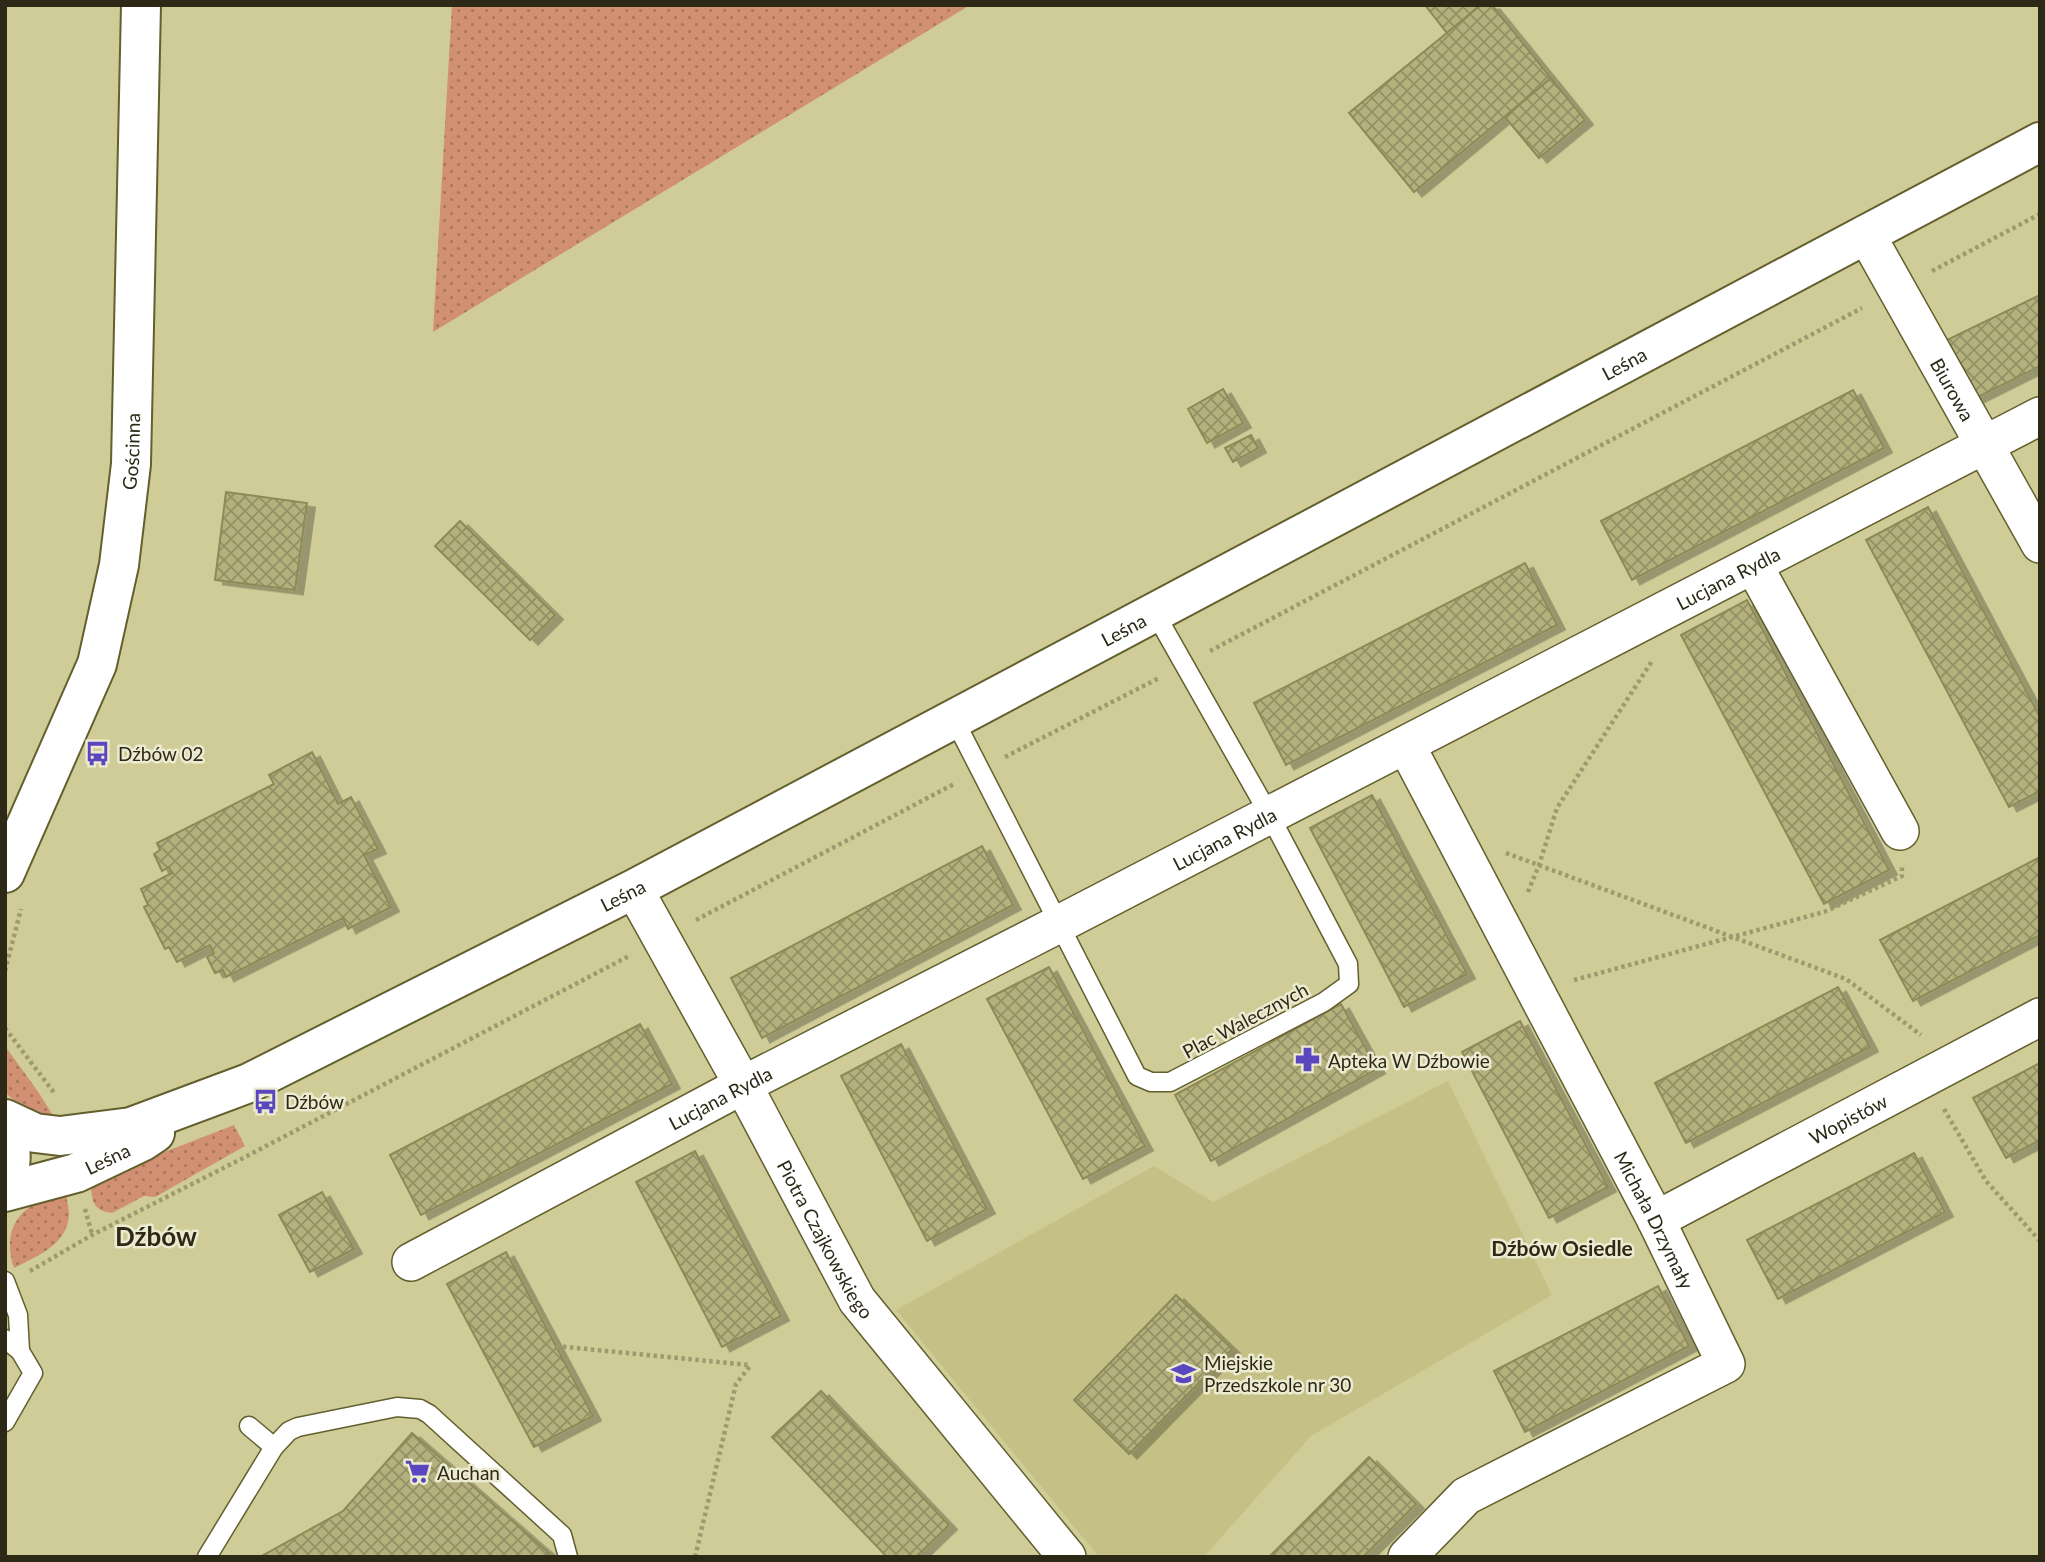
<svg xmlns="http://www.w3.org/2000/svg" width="2045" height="1562" font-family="Lato,sans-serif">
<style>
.built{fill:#c5c186}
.green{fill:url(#green-dots)}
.building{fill:url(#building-cross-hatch);stroke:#8d8a58;stroke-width:2;filter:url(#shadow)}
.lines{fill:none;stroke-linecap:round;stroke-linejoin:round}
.service-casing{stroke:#635f2e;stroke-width:21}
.minor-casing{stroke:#635f2e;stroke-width:40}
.tertiary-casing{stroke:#635f2e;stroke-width:42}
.secondary-casing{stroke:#635f2e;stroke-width:42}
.path{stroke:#9d9a6f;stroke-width:4.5;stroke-dasharray:3.5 3.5;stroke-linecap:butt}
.service{stroke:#fff;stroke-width:18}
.minor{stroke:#fff;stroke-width:37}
.tertiary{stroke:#fff;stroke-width:38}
.secondary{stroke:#fff;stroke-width:38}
.labels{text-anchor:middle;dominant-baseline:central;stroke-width:5;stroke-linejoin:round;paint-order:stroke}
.street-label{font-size:19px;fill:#2c2a16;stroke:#ecebd1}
.poi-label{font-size:19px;fill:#2c2a16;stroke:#ecebd1;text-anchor:start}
.neighbourhood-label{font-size:21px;font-weight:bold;fill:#2c2a16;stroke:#ecebd1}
.district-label{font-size:26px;font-weight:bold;fill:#2c2a16;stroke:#ecebd1}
</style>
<defs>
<pattern id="green-dots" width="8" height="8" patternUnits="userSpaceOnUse" patternTransform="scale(1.75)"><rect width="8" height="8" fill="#d19072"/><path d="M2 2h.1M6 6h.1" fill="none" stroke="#aa765d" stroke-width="1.8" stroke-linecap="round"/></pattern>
<pattern id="building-cross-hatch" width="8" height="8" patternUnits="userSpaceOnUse" patternTransform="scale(1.75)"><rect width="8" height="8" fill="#b4b17d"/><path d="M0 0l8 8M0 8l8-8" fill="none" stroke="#939065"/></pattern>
<filter id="shadow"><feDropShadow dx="8" dy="4.5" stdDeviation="0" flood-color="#0004"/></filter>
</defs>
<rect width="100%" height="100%" fill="#cfcc97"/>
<path class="built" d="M1448,1081l104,214 -241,141 -107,121h-105l-203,-247 258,-144 59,36z"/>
<g class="green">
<path d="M452,5h518l-537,327z"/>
<path d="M5,1046l34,47 16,26 -26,-4 -24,-23z"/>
<path d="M234,1125l11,21 -90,51 -11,-1 -32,17c-22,-3 -19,-14 -22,-32z"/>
<path d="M65,1189c1,9 6,23 3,33 -6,25 -33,35 -54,46 -14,-47 12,-64 51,-79z"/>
</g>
<g class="building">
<path d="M1425,5h56l-34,28z"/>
<path d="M1481,5h11l59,73 -137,114 -65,-79z"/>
<path d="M1551,78l34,42 -46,38 -34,-41z"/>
<path d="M2040,295v71l-66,33 -29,-58z"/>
<path d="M1223,389l20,34 -36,20 -19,-34z"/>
<path d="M1853,390l31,58 -252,132 -31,-59z"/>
<path d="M1251,435l7,13 -25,14 -8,-14z"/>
<path d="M226,492l81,11 -12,87 -80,-10z"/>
<path d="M1928,507l112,210v74l-31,16 -143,-267z"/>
<path d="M460,521l95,94 -25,25 -95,-94z"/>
<path d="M1525,563l32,62 -271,140 -32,-62z"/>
<path d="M1747,600l142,270 -65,34 -143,-269z"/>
<path d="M312,752l26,52 13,-7 27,52 -14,6 27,52 -43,22 -5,-11 -117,59 -3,-7 -8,3 -8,-16 7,-4 -4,-8 -33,17 -8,-15 -4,2 -21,-42 4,-2 -7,-16 31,-16 -3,-6 -7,4 -8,-17 6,-4 -3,-7 117,-59 -5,-9z"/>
<path d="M1372,795l95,179 -63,33 -94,-179z"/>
<path d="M982,846l31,59 -251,133 -31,-60z"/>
<path d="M2040,857v78l-127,66 -33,-61z"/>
<path d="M1049,967l96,179 -62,33 -96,-180z"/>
<path d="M1838,987l32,60 -184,96 -31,-60z"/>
<path d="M1341,1004l36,65 -166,92 -36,-66z"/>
<path d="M1520,1021l88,166 -59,31 -87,-166z"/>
<path d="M640,1024l32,60 -251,131 -31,-60z"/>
<path d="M901,1044l86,165 -60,32 -86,-165z"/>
<path d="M2040,1063v77l-34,18 -33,-60z"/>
<path d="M695,1151l86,165 -59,31 -86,-165z"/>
<path d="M1914,1153l31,59 -167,87 -31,-59z"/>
<path d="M322,1192l32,57 -44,23 -31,-57z"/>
<path d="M506,1252l87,164 -59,31 -87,-163z"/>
<path d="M1658,1286l31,60 -164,86 -31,-61z"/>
<path d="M1176,1295l56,54 -103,105 -55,-54z"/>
<path d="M821,1391l128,134 -33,32h-29l-115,-120z"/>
<path d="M412,1433l137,120 -3,4h-286l83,-46z"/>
<path d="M1369,1457l47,47 -53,53h-94z"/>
</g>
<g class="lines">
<defs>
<g id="service">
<path d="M954,719l183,357 14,6h19l154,-80 25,-18 -1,-20 -78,-148 -115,-203"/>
<path d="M5,1281l13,34 2,36"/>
<path d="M5,1339l15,12 13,22 -28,49"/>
<path d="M249,1426l25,21"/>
<path d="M207,1557l67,-110 15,-16 9,-4 99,-20 23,2 9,5 133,121 6,22"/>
</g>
<g id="minor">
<path id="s1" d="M1866,234l174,310"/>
<path d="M1754,566l146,265"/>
<path id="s2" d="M1406,745l250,475 70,144 -260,132 -59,61"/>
<path id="s3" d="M634,889l109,196 114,215 210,257"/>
<path id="s4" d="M1656,1220l384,-203"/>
<path id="s5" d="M411,1262l332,-177 316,-161 981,-508"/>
</g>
<g id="tertiary">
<path id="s6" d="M5,1119l30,14 25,3 71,-9 118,-44 385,-194 1406,-747"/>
<path id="s7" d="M5,1192l71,-19 67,-32 12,-8"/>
</g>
<g id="secondary">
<path id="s8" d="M5,873l92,-209 22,-99 12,-101 10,-459"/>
<path d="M5,1130c9,17 6,41 0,58"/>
</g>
</defs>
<use href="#service" class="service-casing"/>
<use href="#minor" class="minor-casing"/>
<use href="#tertiary" class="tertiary-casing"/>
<use href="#secondary" class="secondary-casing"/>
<g class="path">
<path d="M1932,271l108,-57"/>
<path d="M1210,651l652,-343"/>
<path d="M1005,757l154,-79"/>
<path d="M1506,853l340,126 75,56"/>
<path d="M1528,892l11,-27 18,-57 95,-147"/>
<path d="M696,920l258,-136"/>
<path d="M5,971l16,-62"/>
<path d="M1574,980l250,-68 78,-36v-9"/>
<path d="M5,1028l50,66"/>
<path d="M1944,1109l42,72 54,60"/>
<path d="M85,1209l7,25"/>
<path d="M30,1271l62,-36 157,-80 380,-199"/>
<path d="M556,1346l193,19"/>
<path d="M695,1557l41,-173 14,-18"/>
</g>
<use href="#service" class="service"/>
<use href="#minor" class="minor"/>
<use href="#tertiary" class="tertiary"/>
<use href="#secondary" class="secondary"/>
</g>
<defs>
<symbol id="bus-bare" viewBox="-9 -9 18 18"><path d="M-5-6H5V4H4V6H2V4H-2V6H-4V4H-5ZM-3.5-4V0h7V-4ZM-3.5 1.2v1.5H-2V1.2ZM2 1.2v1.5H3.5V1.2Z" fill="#5a47bf" stroke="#ecebd1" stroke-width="2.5" paint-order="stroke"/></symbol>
<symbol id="pharmacy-bare" viewBox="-9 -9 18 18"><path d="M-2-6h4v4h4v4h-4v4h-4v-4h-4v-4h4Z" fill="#5a47bf" stroke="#ecebd1" stroke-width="2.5" paint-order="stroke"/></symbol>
<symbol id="school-bare" viewBox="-9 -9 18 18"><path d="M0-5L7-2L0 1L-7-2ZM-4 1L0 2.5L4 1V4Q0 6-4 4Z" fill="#5a47bf" stroke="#ecebd1" stroke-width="2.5" paint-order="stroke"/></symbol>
<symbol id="supermarket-bare" viewBox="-9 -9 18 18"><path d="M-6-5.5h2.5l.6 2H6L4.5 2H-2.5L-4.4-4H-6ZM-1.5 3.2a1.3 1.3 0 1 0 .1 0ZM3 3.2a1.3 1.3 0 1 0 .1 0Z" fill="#5a47bf" stroke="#ecebd1" stroke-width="2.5" paint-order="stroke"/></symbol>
</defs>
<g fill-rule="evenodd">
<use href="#bus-bare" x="80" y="736" width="35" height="35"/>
<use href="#pharmacy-bare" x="1290" y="1042" width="35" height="35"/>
<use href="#bus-bare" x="248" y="1084" width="35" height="35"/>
<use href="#school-bare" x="1166" y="1356" width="35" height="35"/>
<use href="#supermarket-bare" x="400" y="1454" width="35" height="35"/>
</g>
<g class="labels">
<g class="street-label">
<text stroke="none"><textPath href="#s6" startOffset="1808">Leśna</textPath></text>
<text stroke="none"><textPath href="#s1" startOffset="178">Biurowa</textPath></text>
<text stroke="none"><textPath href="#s8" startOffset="444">Gościnna</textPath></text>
<text stroke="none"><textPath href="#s5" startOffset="1484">Lucjana Rydla</textPath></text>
<text stroke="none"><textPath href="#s6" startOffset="1241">Leśna</textPath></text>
<text stroke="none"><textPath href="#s5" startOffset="917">Lucjana Rydla</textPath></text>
<text stroke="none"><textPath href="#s6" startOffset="674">Leśna</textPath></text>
<text transform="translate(1245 1020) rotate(-28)">Plac Walecznych</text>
<text stroke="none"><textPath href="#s5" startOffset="350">Lucjana Rydla</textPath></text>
<text stroke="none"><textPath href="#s4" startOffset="217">Wopistów</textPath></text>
<text stroke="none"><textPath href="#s7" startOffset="108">Leśna</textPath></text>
<text stroke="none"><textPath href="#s2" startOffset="536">Michała Drzymały</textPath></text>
<text stroke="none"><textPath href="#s3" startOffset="399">Piotra Czajkowskiego</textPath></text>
</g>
<g class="poi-label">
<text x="118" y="753">Dźbów 02</text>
<text x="1328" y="1060">Apteka W Dźbowie</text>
<text x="285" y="1101">Dźbów</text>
<text x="1204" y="1362">Miejskie<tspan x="1204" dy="22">Przedszkole nr 30</tspan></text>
<text x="437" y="1472">Auchan</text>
</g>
<g class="neighbourhood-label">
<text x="1562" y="1247">Dźbów Osiedle</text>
</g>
<g class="district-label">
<text x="156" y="1236">Dźbów</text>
</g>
</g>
<rect width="2045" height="1562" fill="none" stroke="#2c2a16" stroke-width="14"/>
</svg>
